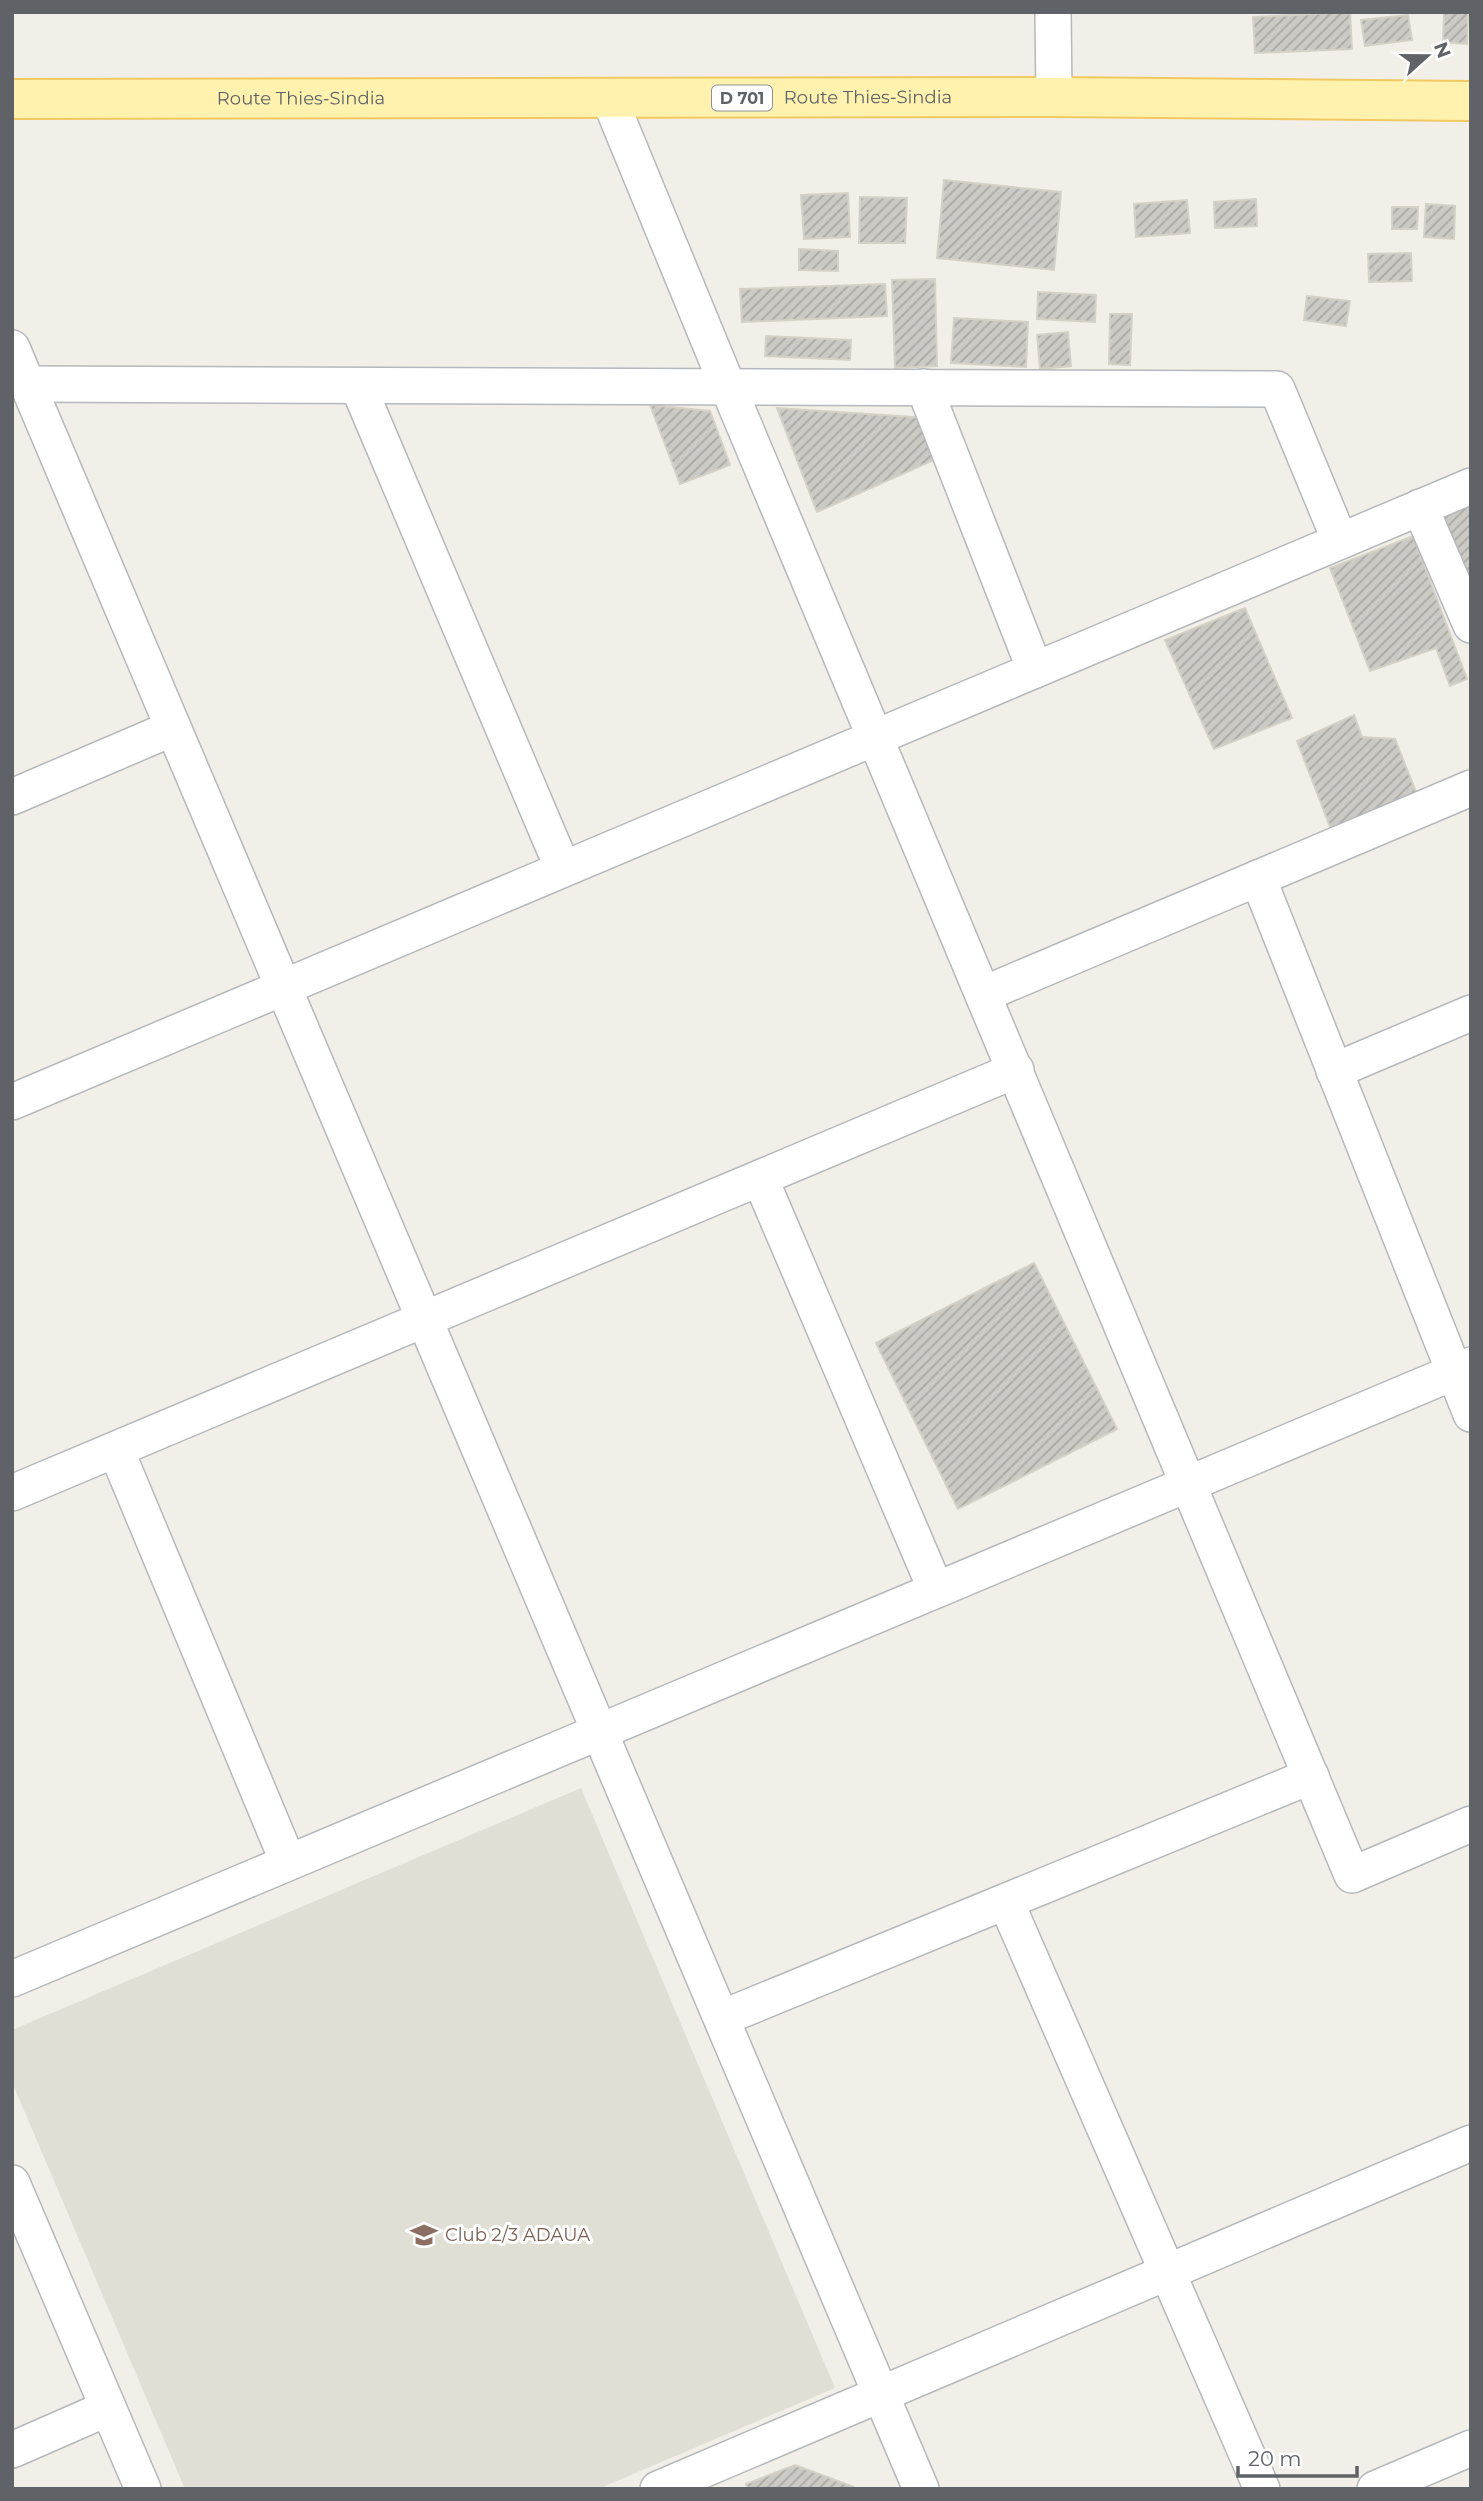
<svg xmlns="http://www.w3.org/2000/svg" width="1483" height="2501" font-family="Montserrat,sans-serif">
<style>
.education{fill:#e1ded6}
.building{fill:url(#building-hatch);stroke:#d6d1c6;stroke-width:2}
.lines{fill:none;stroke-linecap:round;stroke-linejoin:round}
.street-casing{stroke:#b5b8bc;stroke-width:38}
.primary-casing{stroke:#f2c960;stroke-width:42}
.street{stroke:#fff;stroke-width:35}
.primary{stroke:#fff2af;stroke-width:38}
.labels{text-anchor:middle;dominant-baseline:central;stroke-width:6;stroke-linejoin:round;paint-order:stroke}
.shield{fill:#fff;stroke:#8f9295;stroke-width:2}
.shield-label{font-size:16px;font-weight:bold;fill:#5f6368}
.street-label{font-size:18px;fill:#5f6368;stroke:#fff}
.education-label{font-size:18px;fill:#785e54;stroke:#fff;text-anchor:start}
</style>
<defs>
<pattern id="building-hatch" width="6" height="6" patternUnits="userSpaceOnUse" patternTransform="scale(1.75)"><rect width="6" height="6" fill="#cccac5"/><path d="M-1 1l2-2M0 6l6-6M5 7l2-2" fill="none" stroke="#a9a8a4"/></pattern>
</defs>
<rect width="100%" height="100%" fill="#f1efe8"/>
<path class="education" d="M581,1788l254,600 -237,101h-413l-173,-407v-52z"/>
<g class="building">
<path d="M1350,12l2,37 -97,4 -2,-36z"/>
<path d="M1444,12h24l-1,32 -24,-2z"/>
<path d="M1408,15l4,25 -47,6 -4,-26z"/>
<path d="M944,180l117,12 -7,78 -117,-12z"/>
<path d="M848,193l2,44 -46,2 -3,-44z"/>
<path d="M860,197l47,1 -2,45h-46z"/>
<path d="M1256,199l1,27 -42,2 -1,-26z"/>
<path d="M1187,200l3,33 -54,4 -2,-33z"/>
<path d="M1426,204l29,2 -1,33 -30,-2z"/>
<path d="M1392,207h26l-1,22h-25z"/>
<path d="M799,249l39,2v20l-39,-1z"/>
<path d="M1411,253l1,28 -43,1 -1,-28z"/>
<path d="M935,279l2,87 -42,2 -3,-88z"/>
<path d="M885,284l2,32 -145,6 -2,-33z"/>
<path d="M1038,292l58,3 -1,27 -58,-3z"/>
<path d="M1307,296l43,5 -4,25 -42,-6z"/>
<path d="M1110,314h22l-2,51 -21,-1z"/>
<path d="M954,318l74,4 -2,45 -75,-4z"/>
<path d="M1068,332l3,34 -31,3 -3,-34z"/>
<path d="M766,336l85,4 -1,20 -85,-4z"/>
<path d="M650,405l60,6 20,54 -50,19z"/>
<path d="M777,408l152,10 16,37 -128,57z"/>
<path d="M1471,503v93l-32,-81z"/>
<path d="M1413,536l54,143 -17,7 -14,-38 -66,23 -40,-103z"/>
<path d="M1245,608l47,110 -78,31 -49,-109z"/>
<path d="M1354,715l8,22 33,2 23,58 -86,35 -35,-91z"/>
<path d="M1034,1263l83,166 -159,80 -82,-166z"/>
<path d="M795,2465l59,22 1,2h-107l-2,-5z"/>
</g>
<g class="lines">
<defs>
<g id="street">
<path d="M1053,12l1,85"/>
<path d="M609,98l119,289 624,1488 119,-51"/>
<path d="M12,348l909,2141"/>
<path d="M28,384l1249,5 63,152"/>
<path d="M358,386l205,483"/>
<path d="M924,387l111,283"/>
<path d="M1420,507l51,118"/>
<path d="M12,797l161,-69"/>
<path d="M1258,878l213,536"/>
<path d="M984,994l487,-206"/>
<path d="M1334,1071l137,-58"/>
<path d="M12,1102l1459,-616"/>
<path d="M760,1178l176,412"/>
<path d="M116,1450l172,412"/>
<path d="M12,1493l1004,-423"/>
<path d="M1006,1902l256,587"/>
<path d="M12,1979l1459,-614"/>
<path d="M722,2018l589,-242"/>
<path d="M12,2183l131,306"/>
<path d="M12,2450l96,-42"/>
<path d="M658,2489l813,-346"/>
<path d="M1375,2489l96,-41"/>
</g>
<g id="primary">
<path id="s1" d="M12,99l1042,-2 417,4"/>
</g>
</defs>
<use href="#street" class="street-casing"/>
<use href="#primary" class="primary-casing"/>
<use href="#street" class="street"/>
<use href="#primary" class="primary"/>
</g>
<defs>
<symbol id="school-bare" viewBox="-9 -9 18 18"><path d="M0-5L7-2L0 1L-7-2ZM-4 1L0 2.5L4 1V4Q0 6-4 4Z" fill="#8d6e63" stroke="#fff" stroke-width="2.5" paint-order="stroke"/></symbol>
</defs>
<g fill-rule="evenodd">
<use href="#school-bare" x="405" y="2216" width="38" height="38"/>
</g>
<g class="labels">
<rect class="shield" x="712" y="85.5" width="60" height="25" rx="5"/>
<g class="shield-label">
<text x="742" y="98">D 701</text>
</g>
<g class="street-label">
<text stroke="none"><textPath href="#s1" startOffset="856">Route Thies-Sindia</textPath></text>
<text stroke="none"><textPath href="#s1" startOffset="289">Route Thies-Sindia</textPath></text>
</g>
<g class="education-label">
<text x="445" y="2235">Club 2/3 ADAUA</text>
</g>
</g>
<rect width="1483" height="2501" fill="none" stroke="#5f6368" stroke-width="28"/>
<g transform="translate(1427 56) rotate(69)" stroke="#ffffff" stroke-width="5" paint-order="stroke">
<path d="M0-5L12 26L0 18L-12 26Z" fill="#5f6368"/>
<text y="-10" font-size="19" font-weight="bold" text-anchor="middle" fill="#5f6368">N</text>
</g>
<path d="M1238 2466v10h119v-10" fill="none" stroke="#5f6368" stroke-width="3.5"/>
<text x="1248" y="2466" font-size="21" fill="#5f6368" stroke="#ffffff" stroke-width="5" paint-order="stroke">20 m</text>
</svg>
